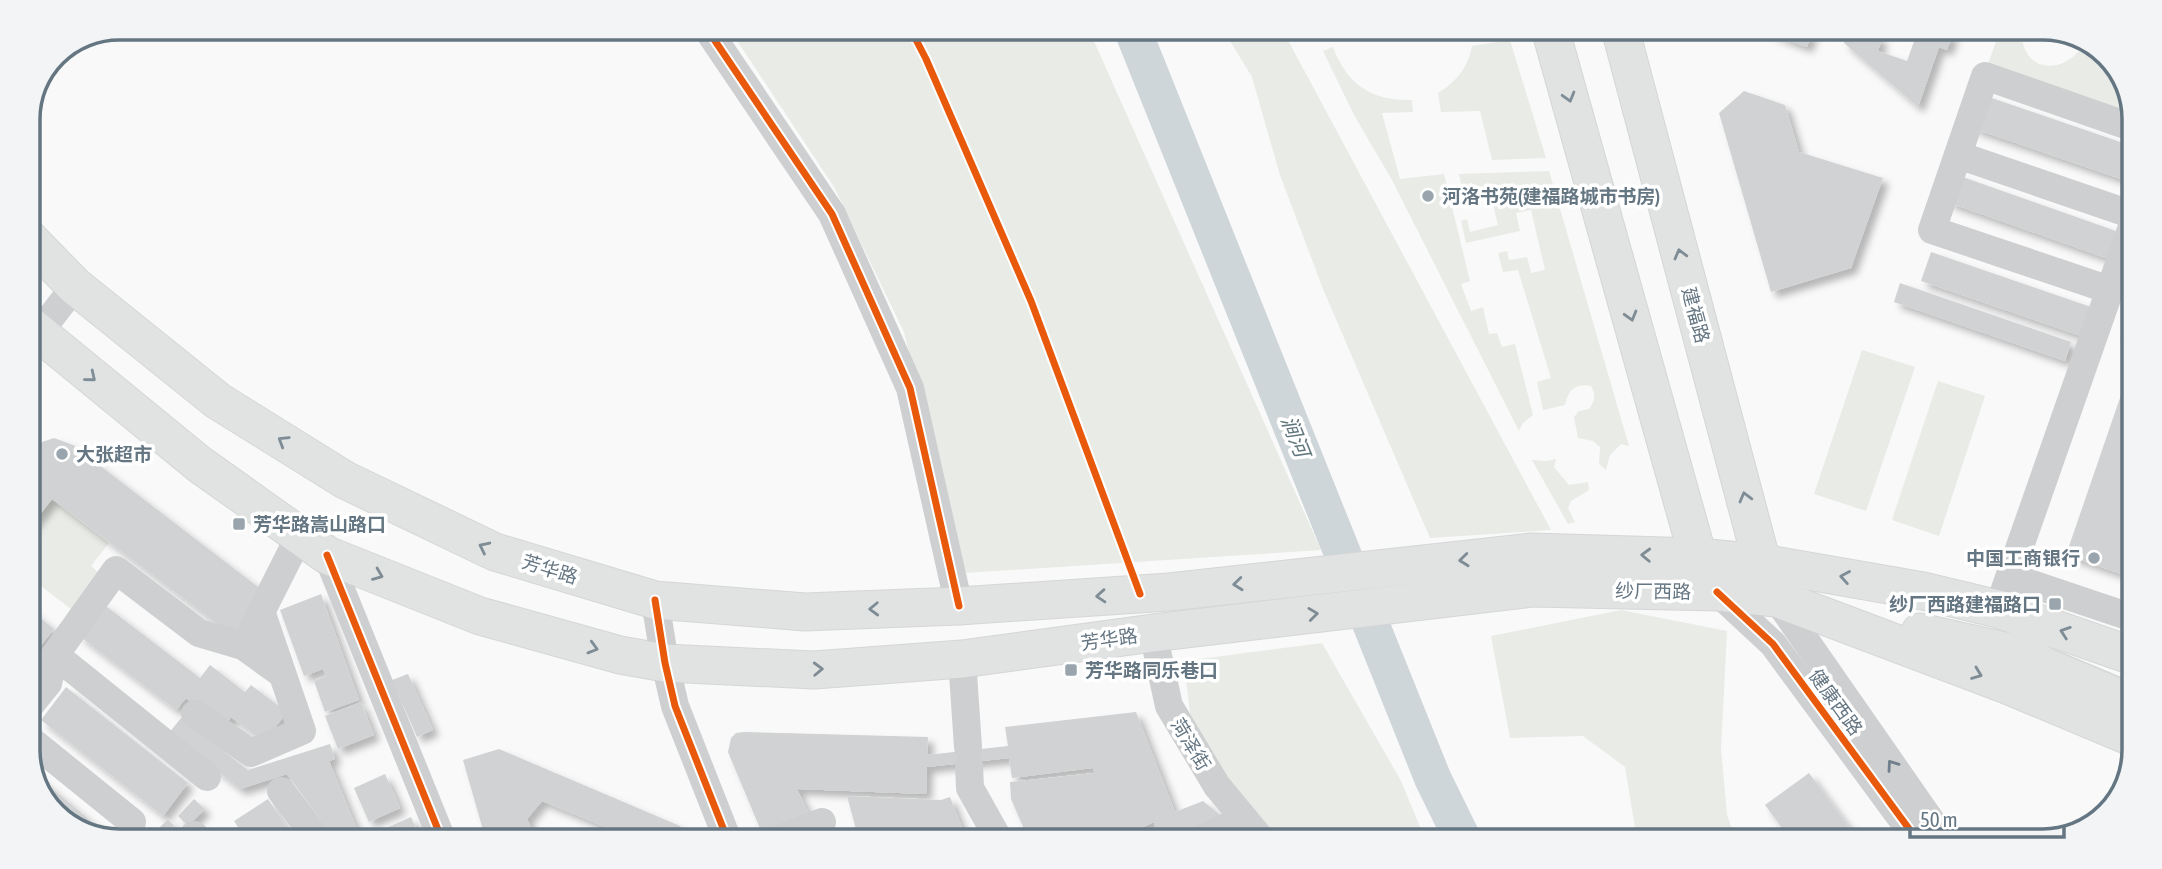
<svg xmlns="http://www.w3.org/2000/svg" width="2162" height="869" font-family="'Asap Condensed','Noto Sans SC',sans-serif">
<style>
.green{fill:#e8ebe6}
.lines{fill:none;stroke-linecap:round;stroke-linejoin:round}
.river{stroke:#ced6d9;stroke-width:37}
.building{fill:#d0d2d3;filter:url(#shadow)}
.major-casing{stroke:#d5d6d7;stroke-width:39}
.highway-casing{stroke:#d5d6d6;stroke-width:41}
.minor{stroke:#cecfd0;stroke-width:28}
.major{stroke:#e1e2e2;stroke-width:37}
.highway{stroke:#e1e2e2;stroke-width:38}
.cycleway-casing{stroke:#fff;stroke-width:11}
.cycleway{stroke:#e8590c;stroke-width:7}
.oneway{stroke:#7e8c96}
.oneway2{stroke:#707f8b}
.poi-dot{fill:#99a4ac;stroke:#fff;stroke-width:2.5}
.labels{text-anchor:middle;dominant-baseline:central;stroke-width:7;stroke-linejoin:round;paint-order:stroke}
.poi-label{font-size:19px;font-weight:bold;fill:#657683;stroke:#fff;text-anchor:start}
.street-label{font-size:19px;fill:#657683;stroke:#fff}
.water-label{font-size:21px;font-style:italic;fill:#60757c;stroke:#fff}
.rim{fill:none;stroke:#657683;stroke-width:3.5}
</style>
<defs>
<filter id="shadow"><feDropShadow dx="6" dy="6" stdDeviation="3.5" flood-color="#0004"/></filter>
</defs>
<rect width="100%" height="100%" fill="#f9f9f9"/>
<g class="green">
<path d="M730,30h359l232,520 -357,23 -60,-241 -70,-145z"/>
<path d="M1224,31h59l268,499 -121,8 -107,-249 -43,-114 -28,-98z"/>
<path d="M1999,33h23c0,36 35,43 57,18l35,12 20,50v7l-147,-53z"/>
<path d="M1510,40l36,118 -54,2 -12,-49 -39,1 -3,-19c18,-11 30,-25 34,-47z"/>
<path d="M1333,47c14,38 39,54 79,53l1,12 -31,1 18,66 44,-5 26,107 -9,3 10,27 12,-4 6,27 8,-1 5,14 13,-3 18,71 -10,8 -4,8 -127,-251 -38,-65 -31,-64z"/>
<path d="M1549,171l80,275 -8,-2 -11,11 -4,15 -7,-6 1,-17 -7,-6 -15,-3 -4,-21 5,-6 10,-2c6,-8 7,-14 2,-23 -15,-3 -23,4 -26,19l-22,5 -6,-28 14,-4 -33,-108 -15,2 -5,-19 9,-2 2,9 18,-3 4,16 14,-3 -14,-60 -15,3 4,18 -54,12 -5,-22 6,-2 3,13 28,-7 -8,-33 -26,5 -5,-23z"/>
<path d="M1862,350l53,17 -49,144 -52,-17z"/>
<path d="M1938,381l47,15 -46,140 -47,-16z"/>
<path d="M1556,459l-2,8 15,18 19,-3 1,8 -18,11 -3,7 7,14 -7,2 -36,-64 14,1z"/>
<path d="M52,499l57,44 -18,23 8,7 -28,36 -43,-33v-46z"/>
<path d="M1621,610l106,21 -6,118 6,66 9,25h-99l-12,-73 -42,-31 -73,2 -19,-102z"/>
<path d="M1322,643l79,138 24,58h-145l-59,-67 -31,-58 -6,-53z"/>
</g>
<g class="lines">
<path class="river" d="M1133,31l300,748 30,61"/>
</g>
<g class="building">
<path d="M1766,32h46l-5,15z"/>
<path d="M1847,32h27l-1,3 9,3 -4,13 29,10 10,-28h36l-6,17 -8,-3 -21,60 -74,-64z"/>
<path d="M1744,91l41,14 14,47 84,26 -32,90 -80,24 -52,-179z"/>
<path d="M1983,95l149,51 -11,33 -149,-51z"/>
<path d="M1957,175l159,56 -10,27 -159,-56z"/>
<path d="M1931,252l160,55 -10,29 -160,-55z"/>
<path d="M1900,283l171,59 -6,19 -171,-59z"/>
<path d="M2132,306v40l-12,-4z"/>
<path d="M2122,392l10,3 -2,182 -64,-22z"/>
<path d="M54,438l19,7 193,148 -33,43 -181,-137 -24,31v-69l14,-19z"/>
<path d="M321,594l38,106 -34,12 -11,-31 12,-5 -3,-7 -19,7 -24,-66z"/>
<path d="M102,603l98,75 10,-13 35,27 6,-7 36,27 -23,30 -33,-25 -7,9 -38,-28 -10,12 -98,-75z"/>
<path d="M28,608l26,21 -20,25 -6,-5z"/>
<path d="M408,674l25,56 -16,7 -25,-57z"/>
<path d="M66,687l122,96 -25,33 -122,-96z"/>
<path d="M361,702l13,33 -36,14 -13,-33z"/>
<path d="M1136,712l39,100 28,-11 21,17 -53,21h-12l-5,-17 -32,15 -3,-6 -20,8 -71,-1 -17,-39 -1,-17 85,-9 -2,-5 -81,10 -3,-20 -82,9 -1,27 -129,-5 14,30 -47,19 -36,-86 3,-14 5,-5 8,-1 184,5 -1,18 81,-9 -3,-19z"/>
<path d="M181,718l67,52 82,-26 5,15 -6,2 29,71 -11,5h-14l-46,-63 -47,15 -71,-56z"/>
<path d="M499,749l181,77 6,12 -56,-1 -88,-36 -15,18 8,18h-50l-22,-77z"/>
<path d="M1809,773l50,68 -68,-1 -26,-35z"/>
<path d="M35,774l74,62h-20l-42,-30z"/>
<path d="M385,774l15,34 -31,14 -15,-34z"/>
<path d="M847,796l94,4 9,-3 16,41h-111l2,-5z"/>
<path d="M194,799l11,10 -17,17 -10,-10z"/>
<path d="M268,799l25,38 -49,-1 -10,-15z"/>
<path d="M411,817l9,20h-55z"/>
<path d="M168,819l6,7 -10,10h-13z"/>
</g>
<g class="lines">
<defs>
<g id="major">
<path d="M1551,32l147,525 10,19"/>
<path d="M1621,32l141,531 9,22"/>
<path d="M28,238l47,48 143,115 127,79 150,72 160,48 150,12 154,-6 210,-14 363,-40 166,5 64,6 161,28 75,18 132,46"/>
<path d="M28,324l171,140 128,91 153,61 140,39 45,8 149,7 148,-11 191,-26 380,-45 184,4 59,6 231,87 122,51"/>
<path d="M1920,632l89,20 31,11"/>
</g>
<path id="highway" d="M2009,652l121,51"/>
</defs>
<use href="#major" class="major-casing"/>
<use href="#highway" class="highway-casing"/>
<g class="minor">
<path d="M707,29l125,185 78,174 49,218"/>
<path d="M1958,155l175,60"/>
<path d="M2110,290l-178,-60 53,-154 149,52"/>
<path d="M28,347l47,-61"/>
<path d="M327,555l114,282"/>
<path d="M2011,577l119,40"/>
<path d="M1717,592l56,52 145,197"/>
<path d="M1776,598l169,243"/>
<path d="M655,600l10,63 10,43 52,132"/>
<path d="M1998,609l135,-385"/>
<path d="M253,628l46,-91"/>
<path d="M1153,633l16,73 48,80 44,53"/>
<path d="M55,655l61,-85 83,63 44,13 39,28"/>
<path d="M962,659l6,88"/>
<path d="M28,668l20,15 7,-28 152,122"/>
<path d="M28,708l20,-25"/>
<path d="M195,714l56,39 51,-22 -40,-117"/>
<path d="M28,738l104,84"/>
<path d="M969,765l1,23 28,50"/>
<path d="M281,791l35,46"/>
<path d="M194,835l1,1"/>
<path d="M781,838l41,-16"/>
<path d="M1201,839l43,-20"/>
</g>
<use href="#major" class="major"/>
<use href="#highway" class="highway"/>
<defs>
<g id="cycleway">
<path d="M707,29l125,185 78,174 49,218"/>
<path d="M911,30l15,29 105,242 109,293"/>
<path d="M327,555l114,282"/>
<path d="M1717,592l56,52 145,197"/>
<path d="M655,600l10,63 10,43 52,132"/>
</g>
</defs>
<use href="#cycleway" class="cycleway-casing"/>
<use href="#cycleway" class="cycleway"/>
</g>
<defs><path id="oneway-chevron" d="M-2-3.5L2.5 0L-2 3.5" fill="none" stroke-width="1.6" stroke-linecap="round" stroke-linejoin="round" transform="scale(1.75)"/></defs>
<g class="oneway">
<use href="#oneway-chevron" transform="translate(1569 97) rotate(74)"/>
<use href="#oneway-chevron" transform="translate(1680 254) rotate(-105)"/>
<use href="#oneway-chevron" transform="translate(1631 316) rotate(74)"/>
<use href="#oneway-chevron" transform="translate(91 377) rotate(39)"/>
<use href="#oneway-chevron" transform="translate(283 441) rotate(-148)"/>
<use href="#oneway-chevron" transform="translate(1745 497) rotate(-105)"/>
<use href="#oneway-chevron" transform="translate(484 547) rotate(-154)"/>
<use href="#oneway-chevron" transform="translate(1646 555) rotate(-178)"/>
<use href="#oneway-chevron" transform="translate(1464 560) rotate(174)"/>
<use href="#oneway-chevron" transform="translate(378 575) rotate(22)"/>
<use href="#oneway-chevron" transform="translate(1845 577) rotate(-170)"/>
<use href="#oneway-chevron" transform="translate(1238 584) rotate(174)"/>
<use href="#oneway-chevron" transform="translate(1101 596) rotate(176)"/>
<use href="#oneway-chevron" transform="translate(874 609) rotate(178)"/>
<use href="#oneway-chevron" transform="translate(1313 614) rotate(-7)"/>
<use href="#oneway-chevron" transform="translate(2065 632) rotate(-161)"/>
<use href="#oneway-chevron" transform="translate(593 648) rotate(16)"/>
<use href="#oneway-chevron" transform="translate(818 669) rotate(-2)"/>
<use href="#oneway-chevron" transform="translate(1977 674) rotate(21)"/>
</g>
<use class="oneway2" href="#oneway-chevron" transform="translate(1892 765) rotate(-125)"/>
<g class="poi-dot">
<circle cx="1428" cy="196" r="7"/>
<circle cx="62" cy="454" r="7"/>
<rect x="232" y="517" width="14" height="14" rx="3.5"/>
<circle cx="2094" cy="558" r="7"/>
<rect x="2048" y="597" width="14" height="14" rx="3.5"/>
<rect x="1064" y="663" width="14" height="14" rx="3.5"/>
</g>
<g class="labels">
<g class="poi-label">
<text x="1442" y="196">河洛书苑(建福路城市书房)</text>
<text x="76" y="454">大张超市</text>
<text x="253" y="524">芳华路嵩山路口</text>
<text x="2080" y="558" text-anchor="end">中国工商银行</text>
<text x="2041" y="604" text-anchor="end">纱厂西路建福路口</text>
<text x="1085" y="670">芳华路同乐巷口</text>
</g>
<g class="street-label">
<text transform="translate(1696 315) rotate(75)">建福路</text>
<text transform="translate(550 569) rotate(17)">芳华路</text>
<text transform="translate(1653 591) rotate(1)">纱厂西路</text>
<text transform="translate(1109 639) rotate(-8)">芳华路</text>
<text transform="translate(1836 702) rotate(54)">健康西路</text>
<text transform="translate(1191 744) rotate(59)">菏泽街</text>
</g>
<g class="water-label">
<text transform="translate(1296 436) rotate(68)">涧河</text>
</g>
</g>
<path d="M0 0H2162V869H0ZM119 40H2043A79 79 0 0 1 2122 119V750A79 79 0 0 1 2043 829H119A79 79 0 0 1 40 750V119A79 79 0 0 1 119 40Z" fill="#f3f4f5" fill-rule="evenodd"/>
<path class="rim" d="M119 40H2043A79 79 0 0 1 2122 119V750A79 79 0 0 1 2043 829H119A79 79 0 0 1 40 750V119A79 79 0 0 1 119 40Z"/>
<path d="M1910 827v10h154v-10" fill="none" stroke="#657683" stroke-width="3.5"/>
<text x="1920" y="827" font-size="21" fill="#657683" stroke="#ffffff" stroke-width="5" paint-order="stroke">50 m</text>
</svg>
